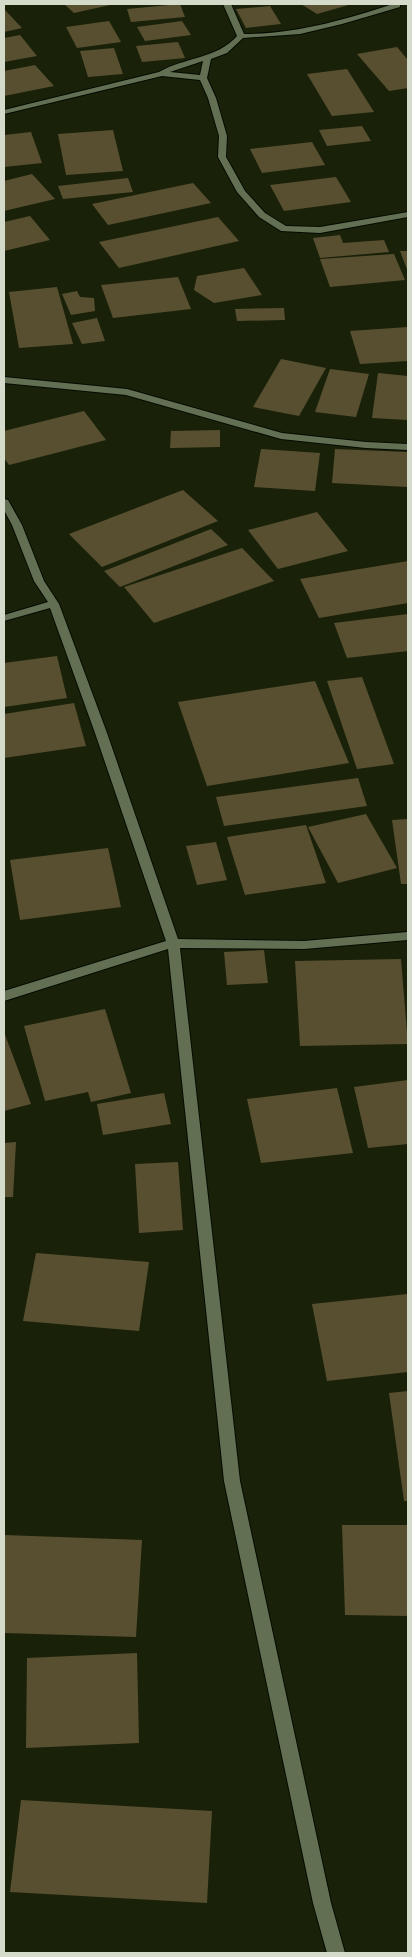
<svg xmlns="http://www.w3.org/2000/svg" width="412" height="1957" font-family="Karla,sans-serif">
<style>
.building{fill:#584f30}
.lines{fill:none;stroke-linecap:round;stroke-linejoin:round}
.minor-casing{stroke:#050b00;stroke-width:2}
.minor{fill:#636f53;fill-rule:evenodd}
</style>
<rect width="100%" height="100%" fill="#192209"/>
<g class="building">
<path d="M64,4h46v1l-36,8z"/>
<path d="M180,4l5,13 -54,5 -4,-13z"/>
<path d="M301,4h51l-35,10z"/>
<path d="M270,6l11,18 -35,4 -10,-19z"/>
<path d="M4,10h1l17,18 -18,4z"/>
<path d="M109,21l12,21 -44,6 -11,-21z"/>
<path d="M182,21l9,14 -46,6 -8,-14z"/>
<path d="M20,35l17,21 -33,6v-24z"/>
<path d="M178,42l7,16 -43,4 -6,-16z"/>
<path d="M397,47l11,13v28l-19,3 -32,-37z"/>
<path d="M114,48l9,26 -35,3 -8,-26z"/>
<path d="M35,65l19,21 -50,10v-25z"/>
<path d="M347,69l27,43 -42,4 -25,-42z"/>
<path d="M362,126l9,15 -44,5 -8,-16z"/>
<path d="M113,130l10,41 -57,4 -8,-41z"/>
<path d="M31,132l11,31 -38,4v-32z"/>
<path d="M312,142l13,23 -63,8 -12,-24z"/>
<path d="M32,174l23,25 -51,12v-30z"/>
<path d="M336,177l15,25 -67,9 -14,-26z"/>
<path d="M128,178l5,14 -70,7 -5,-13z"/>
<path d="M193,183l18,20 -103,22 -16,-21z"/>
<path d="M30,216l20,24 -46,11v-29z"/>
<path d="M218,217l21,24 -120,27 -20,-26z"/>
<path d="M340,235l3,8 41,-3 5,12 -69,6 -7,-20z"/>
<path d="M400,251h8v21z"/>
<path d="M394,254l11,26 -75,7 -10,-28z"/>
<path d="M244,268l18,27 -48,8 -20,-13 3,-14z"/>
<path d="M178,277l13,32 -78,9 -12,-33z"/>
<path d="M57,287l16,57 -54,4 -10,-56z"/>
<path d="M77,291l3,6 14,1 1,13 -24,4 -9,-21z"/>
<path d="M284,308l1,12 -48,1 -2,-12z"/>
<path d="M97,318l8,23 -23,3 -10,-21z"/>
<path d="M408,327v34l-48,3 -10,-33z"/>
<path d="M281,359l45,9 -27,48 -46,-9z"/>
<path d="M330,369l39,5 -13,43 -41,-5z"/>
<path d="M378,373l30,3v44l-36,-2z"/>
<path d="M84,411l22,29 -97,25 -5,-7v-27z"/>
<path d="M220,430v17l-50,1 1,-17z"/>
<path d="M261,449l59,4 -5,38 -61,-4z"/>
<path d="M335,449l73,3v35l-76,-4z"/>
<path d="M183,490l35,31 -116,46 -33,-33z"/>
<path d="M317,512l31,39 -70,18 -30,-39z"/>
<path d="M211,529l17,16 -108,42 -16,-16z"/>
<path d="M242,548l32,33 -120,42 -30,-36z"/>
<path d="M408,561v42l-89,15 -19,-39z"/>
<path d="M408,614v37l-61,7 -13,-35z"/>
<path d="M57,656l10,42 -63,9v-44z"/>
<path d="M362,677l32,87 -37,5 -30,-88z"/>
<path d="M315,681l34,82 -142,23 -29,-84z"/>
<path d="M74,703l12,43 -82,12v-44z"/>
<path d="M358,778l9,28 -143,20 -8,-29z"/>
<path d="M366,814l31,54 -59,15 -30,-56z"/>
<path d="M408,819v65h-7l-9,-64z"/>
<path d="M306,825l20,58 -81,12 -18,-58z"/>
<path d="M216,842l11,38 -30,5 -11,-39z"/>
<path d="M108,848l13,59 -101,13 -10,-60z"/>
<path d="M264,950l4,33 -41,2 -3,-33z"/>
<path d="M401,959l7,85 -108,2 -5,-85z"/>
<path d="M105,1009l26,84 -40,9 -3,-10 -43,9 -21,-75z"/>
<path d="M4,1032l27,72 -27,7z"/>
<path d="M408,1080v64l-40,4 -14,-61z"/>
<path d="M337,1088l16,65 -92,10 -14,-64z"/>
<path d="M164,1093l7,31 -68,11 -6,-31z"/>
<path d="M16,1142l-3,55h-9v-54z"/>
<path d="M178,1162l5,68 -44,3 -4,-69z"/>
<path d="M36,1253l113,9 -10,69 -116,-10z"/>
<path d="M408,1294v78l-81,9 -15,-77z"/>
<path d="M408,1391v110h-4l-15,-108z"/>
<path d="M342,1525h66v91l-63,-1z"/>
<path d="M4,1535l138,5 -6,97 -132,-4z"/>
<path d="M137,1653l2,90 -113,5 1,-90z"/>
<path d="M21,1800l191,11 -5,92 -197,-11z"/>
</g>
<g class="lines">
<defs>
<g id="minor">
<path d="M223,4h8l13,30c52,0 100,-14 149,-30h7v3l-58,17 -42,10 -57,4 -16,15 -16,6 -4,19 9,20 11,38 -1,21 19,34 20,22 21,13 34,1 88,-15v5l-88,16 -39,-2 -22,-14 -22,-25 -19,-35 1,-21 -11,-38 -8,-18 -38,-4 -158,38v-4l155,-38c26,-15 58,-13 78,-36zM203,61l-3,14 -30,-3z"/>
<path d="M4,377l123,12 155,44 84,9 42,2v6l-42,-2 -85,-9 -155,-44 -122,-12z"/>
<path d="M4,499l4,1 14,25 22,56 15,23 48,129 71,206 126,2 104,-9v8l-104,9 -124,-1 60,533 91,422 14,50h-18l-14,-50 -89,-422 -56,-532 -164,52v-10l162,-50 -71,-208 -45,-125 -46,13v-6l44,-13 -14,-21 -22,-56 -8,-15z"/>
</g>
</defs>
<use href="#minor" class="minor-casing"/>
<use href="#minor" class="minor"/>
</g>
<rect width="412" height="1957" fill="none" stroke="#d4dbcb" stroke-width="10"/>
</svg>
